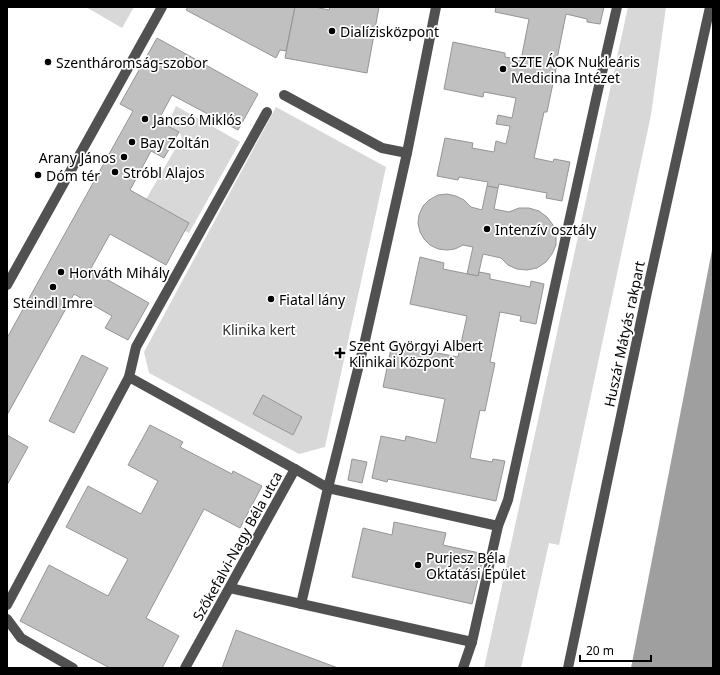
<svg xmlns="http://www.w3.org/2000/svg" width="720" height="675" font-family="'Noto Sans',sans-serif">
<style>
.green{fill:#d8d8d8}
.water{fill:#9f9f9f}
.building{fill:#c0c0c0;stroke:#959595}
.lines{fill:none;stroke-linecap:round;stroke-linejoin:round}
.minor{stroke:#515151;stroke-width:10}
.poi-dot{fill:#000;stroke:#fff;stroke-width:1.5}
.labels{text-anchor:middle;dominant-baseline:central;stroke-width:3.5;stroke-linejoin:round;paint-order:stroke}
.poi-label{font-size:14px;fill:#000;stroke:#fff;text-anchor:start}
.park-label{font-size:14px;fill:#2f2f2f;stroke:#fff}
.street-label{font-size:14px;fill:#000;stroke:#fff}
</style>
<rect width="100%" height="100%" fill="#fff"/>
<g class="green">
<path d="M86,7h48l-12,21z"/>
<path d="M628,7h38l-15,108 -92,430 -10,-2 -28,125h-37z"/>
<path d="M176,106l64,36 -51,91 -48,-25 41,-71 -3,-5 -12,-6z"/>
<path d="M276,107l110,60 -61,280 -26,7 -150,-81 -5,-21z"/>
</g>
<path class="water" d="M713,245v423h-82z"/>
<g class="building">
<path d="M188,7h107l-9,44 -6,-1 -4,8 -90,-48z"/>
<path d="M295,7h20l14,3 1,-3h49l-12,66 -82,-15z"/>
<path d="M496,7h108l-4,17 -13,-2v-3l-21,-5 -10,50h1l-10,48h-3l-10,46 19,4 1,-3 16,3 -8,39 -16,-3 1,-5 -48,-9 -1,4 -11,-2 1,-4 -29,-5 -1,3 -21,-4 8,-38 28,5 -1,5 22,4 2,-11 10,3 4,-18 -14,-2 2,-9 14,3 4,-20 -32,-6 -1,5 -39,-8 9,-47 52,11v4l16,3 8,-41 -34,-7z"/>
<path d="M157,38l101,56 -20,36 -66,-35 -14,26 21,11 -15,26 -13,-7 -21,39 59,33 -23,42 -56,-31 -20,36 59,33 -21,37 -23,-12 7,-12 -38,-22 -67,121v-77l126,-227 -13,-7z"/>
<path d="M487,186l11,2 -4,21 15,3 10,-4h10l10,3 8,6 6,8 3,10v10l-4,9 -6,8 -9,6 -10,2 -10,-1 -9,-4 -7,-7 -18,-4 -5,22 -11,-2 6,-27 -10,-2 -8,4 -8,1 -9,-1 -8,-4 -6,-6 -4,-7 -2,-9 1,-8 4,-9 6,-6 9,-5 9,-1 9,2 8,4 7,7 11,3z"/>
<path d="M420,257l24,6 -1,6 35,7 1,-4 11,2v5l40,8 1,-6 13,3 -8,40 -16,-3 1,-5 -21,-4 -10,50 5,1 -10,48 -5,-1 -10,48 22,4 1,-3 12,2 -9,40 -108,-22 -1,3 -15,-4 9,-42 24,5 1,-5 30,7 9,-44 -62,-12 9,-43 66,13 9,-41 -57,-12z"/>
<path d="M82,355l26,13 -34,65 -25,-12z"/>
<path d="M263,395l39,22 -9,18 -40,-21z"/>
<path d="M150,425l33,17 -3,5 52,27 1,-3 29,15 -22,42 -36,-19 -58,109 33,18 -17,32h-52l-90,-47 29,-56 59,31 20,-37 -62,-32 22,-41 53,28 17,-33 -30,-16z"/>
<path d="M7,435l21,12 -21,38z"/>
<path d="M352,459l15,3 -5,21 -14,-3z"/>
<path d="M394,522l52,11 -3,12 41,9 -12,50 -120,-27 11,-49 29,7z"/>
<path d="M236,630l102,38h-116z"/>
</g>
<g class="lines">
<g class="minor">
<path d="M284,95l98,53 25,5"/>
<path d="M267,112l-131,235 -7,30 166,92"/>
<path d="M7,285l155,-278"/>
<path d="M230,588l242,54"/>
<path d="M301,604l27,-116 170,38"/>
<path d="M7,605l122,-228"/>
<path d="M7,619l14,19 52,30"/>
<path d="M185,668l110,-199 33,19 36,-143 43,-192 29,-146"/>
<path d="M463,668l9,-26 26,-116 10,-26 88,-401 21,-92"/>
<path d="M568,668l79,-376 63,-285"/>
</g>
</g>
<g class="poi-dot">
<circle cx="332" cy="31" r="4"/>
<circle cx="48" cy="62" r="4"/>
<circle cx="503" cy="69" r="4"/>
<circle cx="145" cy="119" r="4"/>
<circle cx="132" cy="142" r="4"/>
<circle cx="124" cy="157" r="4"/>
<circle cx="115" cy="172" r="4"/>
<circle cx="38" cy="175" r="4"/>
<circle cx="487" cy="229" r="4"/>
<circle cx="61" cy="272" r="4"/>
<circle cx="53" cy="287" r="4"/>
<circle cx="271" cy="299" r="4"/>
<path d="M338 347h4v4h4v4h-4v4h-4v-4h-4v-4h4z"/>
<circle cx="418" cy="565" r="4"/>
</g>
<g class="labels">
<g class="poi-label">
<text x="340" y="31">Dialízisközpont</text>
<text x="511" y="61">SZTE ÁOK Nukleáris<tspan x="511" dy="16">Medicina Intézet</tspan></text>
<text x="56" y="62">Szentháromság-szobor</text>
<text x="153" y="119">Jancsó Miklós</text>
<text x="140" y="142">Bay Zoltán</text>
<text x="116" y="157" text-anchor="end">Arany János</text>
<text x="123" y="172">Stróbl Alajos</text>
<text x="46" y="175">Dóm tér</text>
<text x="495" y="229">Intenzív osztály</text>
<text x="69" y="272">Horváth Mihály</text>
<text x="279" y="299">Fiatal lány</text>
<text x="53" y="302" text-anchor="middle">Steindl Imre</text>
<text x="349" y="345">Szent Györgyi Albert<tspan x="349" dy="16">Klinikai Központ</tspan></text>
<text x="426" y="557">Purjesz Béla<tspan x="426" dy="16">Oktatási Épület</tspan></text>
</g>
<g class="park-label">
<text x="259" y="329">Klinika kert</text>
</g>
<g class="street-label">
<text transform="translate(624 334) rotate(-78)">Huszár Mátyás rakpart</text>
<text transform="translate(237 546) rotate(-61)">Szőkefalvi-Nagy Béla utca</text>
</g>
</g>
<rect width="720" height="675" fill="none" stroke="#000000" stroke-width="16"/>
<path d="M580 655v6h71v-6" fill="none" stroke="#000000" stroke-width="2"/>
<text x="586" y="655" font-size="12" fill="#000000" stroke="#ffffff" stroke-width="3" paint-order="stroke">20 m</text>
</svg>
